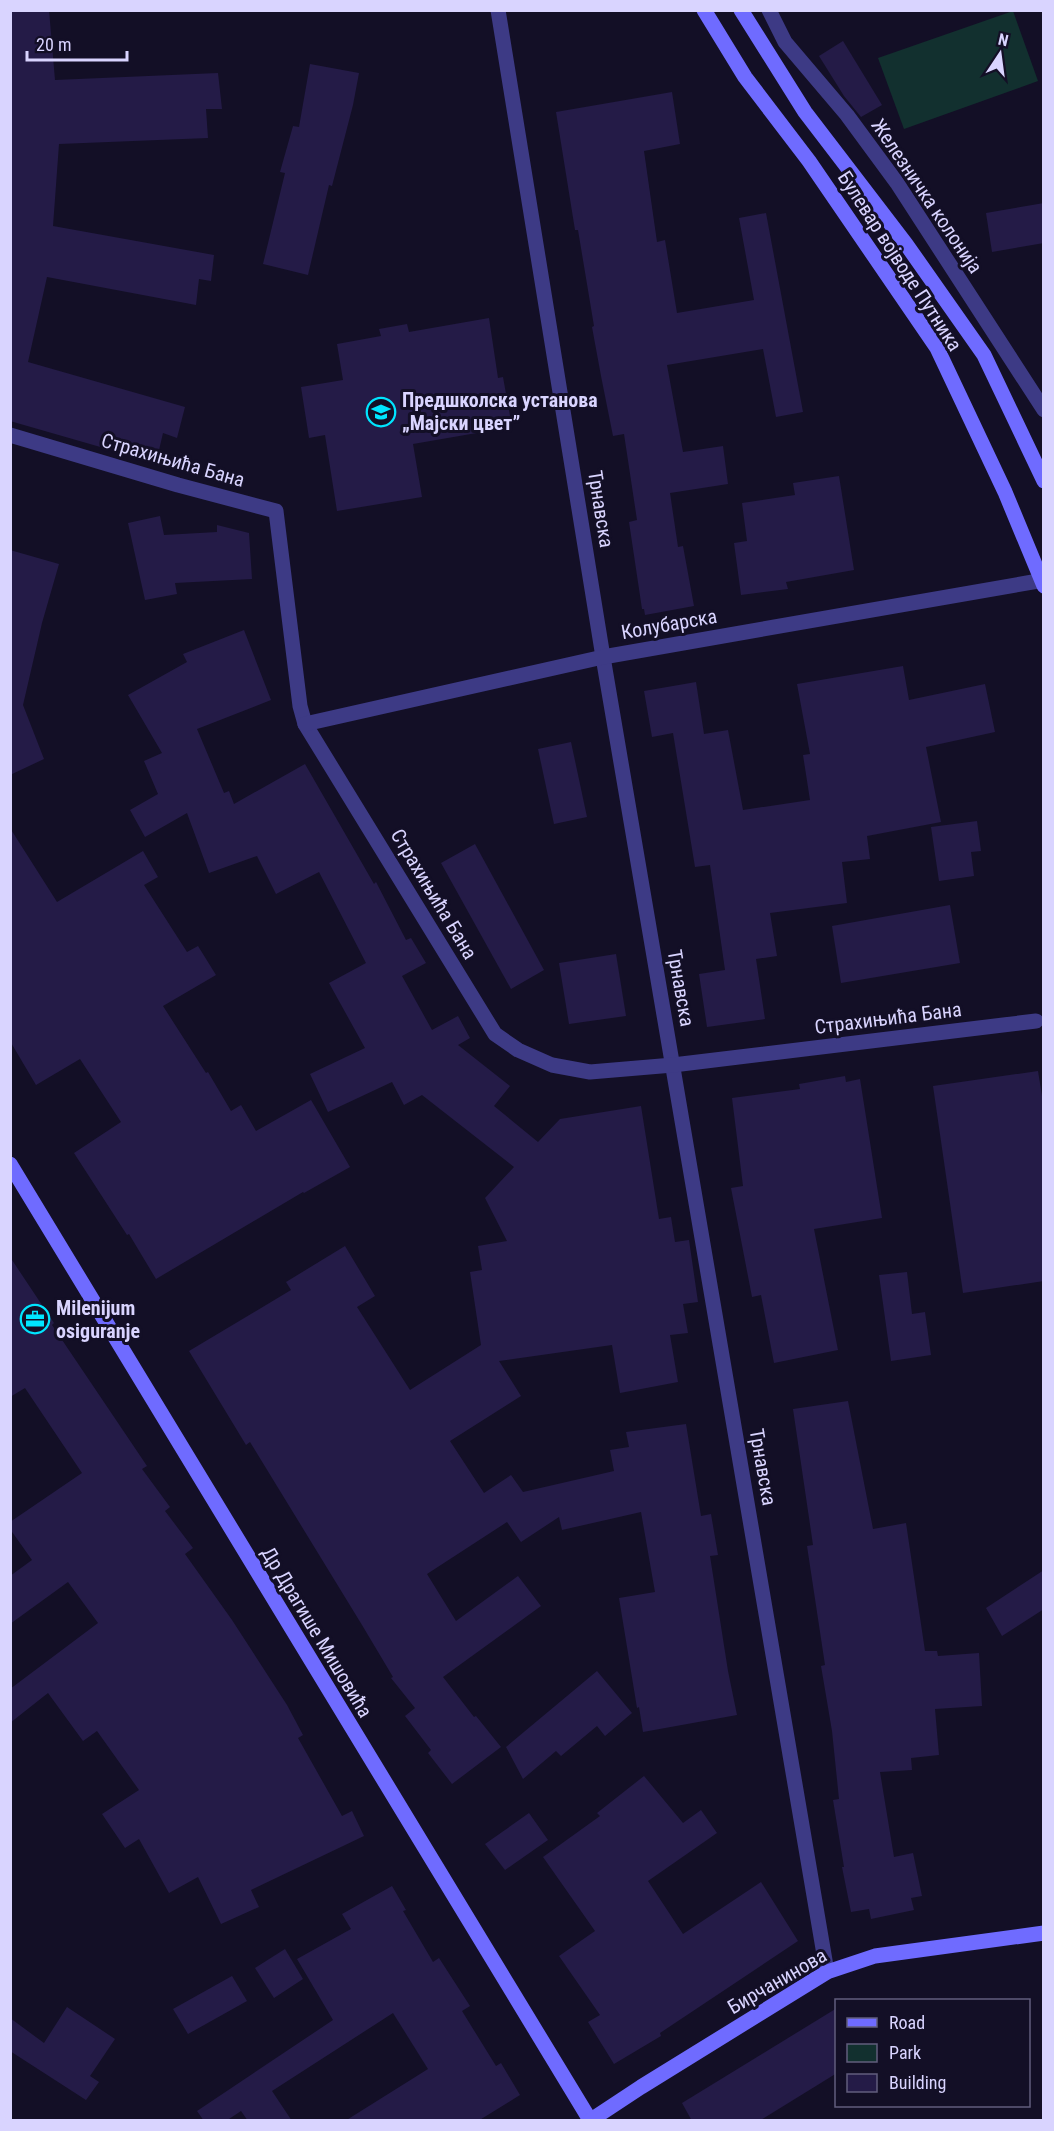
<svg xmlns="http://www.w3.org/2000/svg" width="1054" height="2131" viewBox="0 0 1054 2131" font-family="'Roboto Condensed',sans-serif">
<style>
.green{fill:#12302f}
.building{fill:#241b47}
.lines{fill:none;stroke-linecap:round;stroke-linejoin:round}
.street{stroke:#3d3a85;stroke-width:15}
.secondary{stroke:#6f6bff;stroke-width:15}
.labels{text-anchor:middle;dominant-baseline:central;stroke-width:6;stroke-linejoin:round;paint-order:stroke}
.street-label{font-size:20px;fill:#d9d4ff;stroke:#130f26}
.poi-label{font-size:20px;font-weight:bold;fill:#d9d4ff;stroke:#130f26;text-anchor:start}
</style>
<rect width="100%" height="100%" fill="#130f26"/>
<!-- green -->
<path class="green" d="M1013,11L1038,81L904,129L878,58Z"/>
<!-- building -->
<g class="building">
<path d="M10,10H49L55,80L218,73L222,109H206L208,138L59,144L53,226L214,255L211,281L199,279L196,305L47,277L28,362L185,407L177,438L163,433L156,463L10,421Z"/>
<path d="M843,41L882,105L861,117L844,96L819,56Z"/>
<path d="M310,64L359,73L353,105L332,186L329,185L308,275L263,264L285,173L280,172L293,126L299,127Z"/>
<path d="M672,92L680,144L644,151L657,242L665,240L677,313L754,300L739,218L766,213L803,412L776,417L763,349L667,365L683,452L723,446L728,484L670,493L678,547L683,546L694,606L645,615L644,609H642L629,522L637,520L624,434L613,436L601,376L592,327L594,326L578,230H575L556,112Z"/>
<path d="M1044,203V243L992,252L986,213Z"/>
<path d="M489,318L498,378L503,377L512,427L413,444L422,497L337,511L325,435L309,438L301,387L343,380L337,344L381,336L379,329L407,324L409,332Z"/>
<path d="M839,476L854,570L786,582L788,589L741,595L734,543L747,541L742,503L795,495L793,483Z"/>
<path d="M160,516L164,535L217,532V525L249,533L252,579L175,583L177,594L145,600L128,523Z"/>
<path d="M10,550L59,564L42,623L23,705L44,759L10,775Z"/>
<path d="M244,630L271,700L197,729L224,793L229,791L234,804L305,764L374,884L376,882L406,940L411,938L426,963L402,976L432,1030L458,1016L470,1038L458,1045L510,1086L494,1106L538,1142L560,1119L641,1106L659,1219L671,1217L675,1242L689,1240L698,1302L683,1304L688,1333L670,1335L678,1382L620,1393L612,1345L499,1361L521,1396L450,1441L484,1493L511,1475L523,1492L614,1471L610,1450L629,1447L626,1432L686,1424L701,1516L711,1514L718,1555L710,1556L728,1671L737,1715L643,1732L639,1707L637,1708L619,1598L655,1592L641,1512L562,1530L559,1517L521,1542L507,1522L427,1574L456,1621L518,1576L541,1606L443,1677L474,1717L476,1716L501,1747L452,1784L428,1753L431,1750L405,1716L415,1708L391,1678L393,1677L362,1625L250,1442L246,1445L189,1351L291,1290L286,1282L345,1246L375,1296L357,1307L410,1390L481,1345L470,1272L482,1270L478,1246L507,1241L485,1198L514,1167L422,1095L404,1105L392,1082L328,1112L310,1074L365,1048L329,983L366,963L319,872L276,894L257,856L209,873L187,813L145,837L130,810L158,794L144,761L162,753L128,695L187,662L183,654Z"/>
<path d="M903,666L909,700L985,684L995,732L926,747L941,822L867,836L870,859L842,862L847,903L770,913L777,956L756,959L765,1019L707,1027L699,974L725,970L710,865L695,867L673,733L652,737L644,691L696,682L704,734L728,730L743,810L810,800L803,755L810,754L797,684Z"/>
<path d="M571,742L587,817L554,824L538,749Z"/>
<path d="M977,821L981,851L971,852L974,876L939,881L931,827Z"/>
<path d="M10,828L57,902L143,851L158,877L144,885L187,952L198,946L216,975L163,1006L206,1073L208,1072L231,1111L241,1105L256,1131L311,1100L350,1167L304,1193L303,1192L156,1279L129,1234L127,1235L74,1153L121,1122L80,1059L36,1085L10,1041Z"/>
<path d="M475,844L544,970L511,989L441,863Z"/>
<path d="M950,905L960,963L841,983L832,926Z"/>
<path d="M616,954L626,1016L569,1024L559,963Z"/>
<path d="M1038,1071L1044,1108V1281L963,1293L933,1086Z"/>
<path d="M845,1076L846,1082L860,1079L882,1218L814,1229L838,1350L774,1363L761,1295L752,1297L731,1188L743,1186L732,1098L800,1089L799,1084Z"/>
<path d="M10,1257L54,1323L52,1325L147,1466L142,1469L170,1507L165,1511L193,1548L185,1554L232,1620L287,1705L303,1735L298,1738L342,1816L352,1811L364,1836L251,1890L259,1907L221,1924L198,1877L169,1893L139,1839L125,1848L102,1814L139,1790L97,1731L83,1741L48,1693L10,1723V1689L98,1623L68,1582L10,1624V1576L32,1560L10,1529V1522L82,1473L25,1388L10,1397Z"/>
<path d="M907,1272L912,1314L925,1312L931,1355L891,1361L879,1275Z"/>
<path d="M848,1401L873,1529L906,1523L925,1651H937L938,1656L979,1653L982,1706L935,1709L939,1755L911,1758L912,1770L880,1772L894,1857L913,1853L922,1896L911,1898L914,1910L871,1919L869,1909L851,1912L842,1867H844L833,1800L839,1799L832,1731L821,1666L825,1665L807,1546L813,1545L793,1409Z"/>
<path d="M1044,1570V1609L1002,1636L986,1608Z"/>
<path d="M597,1671L632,1713L605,1736L597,1726L561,1756L556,1751L523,1779L506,1747Z"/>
<path d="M644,1776L683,1823L701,1810L717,1833L648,1881L683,1934L761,1882L798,1941L660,2033L661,2036L614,2064L588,2022L600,2015L559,1956L595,1931L543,1857L600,1816L597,1813Z"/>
<path d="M529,1813L548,1840L505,1870L485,1844Z"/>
<path d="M392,1886L406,1910L403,1911L433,1962L439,1958L470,2006L462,2011L496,2066L501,2063L520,2095L478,2121H345L428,2069L393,2013L272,2091L292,2121H248L241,2111L226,2121H204L197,2111L333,2020L297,1959L351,1929L342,1914Z"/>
<path d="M285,1949L303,1979L274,1998L255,1968Z"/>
<path d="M232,1976L247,2001L188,2034L173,2009Z"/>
<path d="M67,2007L115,2039L90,2076L99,2082L86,2100L10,2051V2018L44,2043Z"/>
<path d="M837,2008V2073L759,2121H692L682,2103Z"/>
</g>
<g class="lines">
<!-- street -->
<g class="street">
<path d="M498,10L603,657L827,1972"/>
<path d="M769,10L785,42L847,115L897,183L1044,410"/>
<path d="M10,435L178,485L276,511L300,706L305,724L495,1034L518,1050L552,1065L590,1072L673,1065L1036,1021"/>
<path d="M305,724L603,657L1044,580"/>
</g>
<!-- secondary -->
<g class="secondary">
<path d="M704,10L745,77L809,161L937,348L1005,492L1044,586"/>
<path d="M741,10L805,112L906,244L984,355L1044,481"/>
<path d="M10,1164L590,2120"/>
<path d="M591,2120L641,2087L827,1972L875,1956L1044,1933"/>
</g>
</g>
<!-- icons -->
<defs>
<g id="school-ring" transform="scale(1.5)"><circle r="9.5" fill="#130f26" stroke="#00e5ff" stroke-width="1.5"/><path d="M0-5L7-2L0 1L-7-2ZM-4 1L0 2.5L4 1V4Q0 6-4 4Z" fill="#00e5ff"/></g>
<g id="office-ring" transform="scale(1.5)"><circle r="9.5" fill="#130f26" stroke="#00e5ff" stroke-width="1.5"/><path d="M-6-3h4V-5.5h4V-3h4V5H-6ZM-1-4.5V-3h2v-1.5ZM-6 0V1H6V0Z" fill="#00e5ff"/></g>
</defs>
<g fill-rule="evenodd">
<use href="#school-ring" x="381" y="412"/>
<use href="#office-ring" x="35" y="1319"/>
</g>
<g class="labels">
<!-- street labels -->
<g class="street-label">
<text transform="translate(927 196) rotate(56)">Железничка колонија</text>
<text transform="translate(900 261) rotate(57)">Булевар војводе Путника</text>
<text transform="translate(173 460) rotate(16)">Страхињића Бана</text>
<text transform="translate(601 509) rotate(81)">Трнавска</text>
<text transform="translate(669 624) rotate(-10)">Колубарска</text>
<text transform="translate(434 894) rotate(59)">Страхињића Бана</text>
<text transform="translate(681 988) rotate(80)">Трнавска</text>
<text transform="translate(888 1018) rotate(-7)">Страхињића Бана</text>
<text transform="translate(763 1467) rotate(80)">Трнавска</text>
<text transform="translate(317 1632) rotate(59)">Др Драгише Мишовића</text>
<text transform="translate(777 1981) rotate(-30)">Бирчанинова</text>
</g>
<!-- poi labels -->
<g class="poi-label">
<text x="402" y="400">Предшколска установа<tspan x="402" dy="23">„Мајски цвет”</tspan></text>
<text x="56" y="1308">Milenijum<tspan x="56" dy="23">osiguranje</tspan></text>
</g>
</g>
<!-- border -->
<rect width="1054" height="2131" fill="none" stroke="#d9d4ff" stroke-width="24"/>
<!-- legend -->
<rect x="835" y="1999" width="195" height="108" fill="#130f26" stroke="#625e7d" stroke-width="1.5"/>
<rect x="847" y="2018" width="30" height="9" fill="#6f6bff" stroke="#625e7d" stroke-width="1.5"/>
<text x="889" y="2029" font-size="18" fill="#d9d4ff">Road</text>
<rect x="847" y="2044" width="30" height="18" fill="#12302f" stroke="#625e7d" stroke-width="1.5"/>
<text x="889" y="2059" font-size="18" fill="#d9d4ff">Park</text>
<rect x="847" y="2074" width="30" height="18" fill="#241b47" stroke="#625e7d" stroke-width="1.5"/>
<text x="889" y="2089" font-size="18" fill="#d9d4ff">Building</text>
<!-- north arrow -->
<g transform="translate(1000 54) rotate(13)" stroke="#130f26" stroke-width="4.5" paint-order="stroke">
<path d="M0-4.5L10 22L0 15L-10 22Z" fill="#d9d4ff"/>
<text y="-9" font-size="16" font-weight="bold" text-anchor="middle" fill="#d9d4ff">N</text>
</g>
<!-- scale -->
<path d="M27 51v9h100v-9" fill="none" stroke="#d9d4ff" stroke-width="3"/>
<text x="36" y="51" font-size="18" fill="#d9d4ff" stroke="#130f26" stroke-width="4.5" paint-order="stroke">20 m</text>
</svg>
